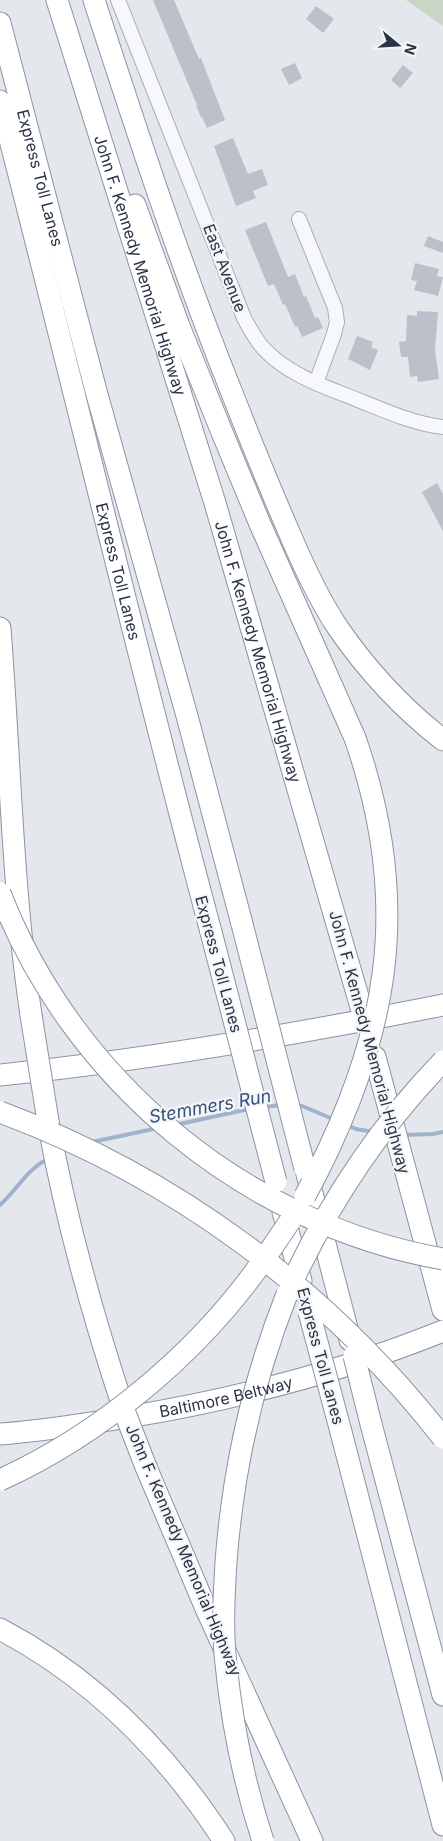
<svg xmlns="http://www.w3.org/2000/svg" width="443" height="1841" viewBox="0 0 443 1841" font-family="Inter,sans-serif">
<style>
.green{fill:#c9d6c5}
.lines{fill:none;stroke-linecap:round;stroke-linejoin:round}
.stream{stroke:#9fb4cc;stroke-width:4}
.building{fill:#bbc0ca}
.minor-casing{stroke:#a9aeb7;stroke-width:16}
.highway-casing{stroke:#8b94a3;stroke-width:23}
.minor{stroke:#f7f8fa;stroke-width:14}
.highway{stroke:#fff;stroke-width:21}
.highway-bridge-casing{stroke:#8b94a3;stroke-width:23;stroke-linecap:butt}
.highway-bridge{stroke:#fff;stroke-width:21}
.labels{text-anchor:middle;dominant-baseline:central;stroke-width:4.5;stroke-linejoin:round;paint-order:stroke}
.street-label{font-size:16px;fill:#2b3445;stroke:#f4f6f9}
.water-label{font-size:18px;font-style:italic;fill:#34527a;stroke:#f4f6f9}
</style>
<rect width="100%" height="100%" fill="#e4e7ec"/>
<!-- green -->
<path class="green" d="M406,0H443V26Z"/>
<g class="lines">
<!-- stream -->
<g class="stream">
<path d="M296,1106H302L333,1119"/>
<path d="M263,1107L281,1105"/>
<path d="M175,1125L249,1109"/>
<path d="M347,1125L356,1129L374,1132"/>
<path d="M403,1135L433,1134L443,1132"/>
<path d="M92,1142L158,1128"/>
<path d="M0,1205C17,1190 27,1169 48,1159"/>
</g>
</g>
<!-- building -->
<g class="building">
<path d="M153,0H174L199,59L201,58L225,120L207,128L202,117H201L196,106L197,105Z"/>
<path d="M316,6L334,19L323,33L306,19Z"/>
<path d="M295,63L302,78L289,85L281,69Z"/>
<path d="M403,65L413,73L400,88L391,80Z"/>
<path d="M233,138L248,174L262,169L268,185L253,191L256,198L236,206L214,146Z"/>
<path d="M266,222L288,277L295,274L304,297L306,296L315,318L318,317L323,328L302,337L297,326L295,327L285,304L283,305L274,284L268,286L245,230Z"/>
<path d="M428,236L443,242V253L424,246Z"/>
<path d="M415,263L439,269L437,276L443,277L438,296L414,290L417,281L411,280Z"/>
<path d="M417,311L438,312L435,350L439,379L418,382L417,376L410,377L408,357H401L399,342L406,341L407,315L417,316Z"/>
<path d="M357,336L373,342L371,347L378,350L370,370L348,359Z"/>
<path d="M437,483L443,494V531L422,492Z"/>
</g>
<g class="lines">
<!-- minor casing -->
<g class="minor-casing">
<g id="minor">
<path d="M118,0L244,318C250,329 256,341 265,350C291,377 329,388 363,402C388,412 415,424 443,427"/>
<path d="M299,219L335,308L337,322L334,334L316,383"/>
</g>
</g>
<!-- highway casing -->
<g class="highway-casing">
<g id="highway">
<path id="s1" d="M57,0L215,503L363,1014"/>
<path d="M94,0C137,132 180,264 232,393C250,439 269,486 289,532C303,565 318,598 338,628C367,670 402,708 443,740"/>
<path id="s2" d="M0,23L96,391L187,716L242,924"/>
<path id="s3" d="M0,101C72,378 137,656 211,932"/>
<path d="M135,205L179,326L219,425L260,524L355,738"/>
<path d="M0,628C10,757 12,887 31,1015"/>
<path d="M375,1057L443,1310"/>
<path d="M0,1075C149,1060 297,1034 443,1005"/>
<path d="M48,1121C66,1221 93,1317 125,1413"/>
<path d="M307,1174L350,1340"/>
<path d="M283,1212L301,1281"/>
<path d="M371,1424L443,1695"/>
<path d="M341,1432L443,1825"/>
<path id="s4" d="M0,1434C43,1431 86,1424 128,1417C237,1399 341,1372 443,1331"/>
<path d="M146,1467L207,1611L312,1841"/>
<path d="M0,1629C93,1678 167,1753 224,1841"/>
</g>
</g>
<!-- minor -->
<use href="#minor" class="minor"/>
<!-- highway -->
<use href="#highway" class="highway"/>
<!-- highway-bridge casing -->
<g class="highway-bridge-casing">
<g id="highway-bridge">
<path d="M0,893C72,1080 245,1224 443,1259"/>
<path d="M242,924L305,1169"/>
<path d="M211,932L276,1182"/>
<path d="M31,1015L48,1121"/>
<path d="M0,1112C175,1177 328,1291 443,1438"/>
<path d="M305,1196C388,1042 414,907 355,738"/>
<path d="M269,1252L290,1221"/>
<path d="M296,1274C334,1195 382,1124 443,1061"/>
<path d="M309,1312L341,1432"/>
<path d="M354,1356L371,1424"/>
<path d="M125,1413L146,1467"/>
<path d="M0,1480C99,1435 193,1357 257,1269"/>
<path d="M263,1841C244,1783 232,1724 226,1664C222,1630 224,1596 226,1562C233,1469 253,1380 287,1294"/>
</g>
</g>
<!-- highway-bridge -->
<use href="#highway-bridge" class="highway-bridge"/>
</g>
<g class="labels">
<!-- street labels -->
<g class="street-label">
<text stroke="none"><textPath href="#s2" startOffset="160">Express Toll Lanes</textPath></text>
<text stroke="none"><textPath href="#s1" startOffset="278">John F. Kennedy Memorial Highway</textPath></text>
<text transform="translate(225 268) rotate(69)">East Avenue</text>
<text stroke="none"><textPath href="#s3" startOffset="485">Express Toll Lanes</textPath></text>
<text stroke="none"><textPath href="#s1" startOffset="682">John F. Kennedy Memorial Highway</textPath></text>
<text transform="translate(219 964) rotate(75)">Express Toll Lanes</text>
<text transform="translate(370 1042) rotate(75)">John F. Kennedy Memorial Highway</text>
<text transform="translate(321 1356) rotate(75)">Express Toll Lanes</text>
<text stroke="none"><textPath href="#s4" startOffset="229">Baltimore Beltway</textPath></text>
<text transform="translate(184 1550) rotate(67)">John F. Kennedy Memorial Highway</text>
</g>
<!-- water labels -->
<g class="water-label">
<text transform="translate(210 1106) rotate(-10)">Stemmers Run</text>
</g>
</g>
<!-- north arrow -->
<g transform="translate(398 45) rotate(108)" stroke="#f4f6f9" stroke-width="4" paint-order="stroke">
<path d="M0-4L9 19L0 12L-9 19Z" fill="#2b3445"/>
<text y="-8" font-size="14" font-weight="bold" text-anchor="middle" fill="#2b3445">N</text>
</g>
</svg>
